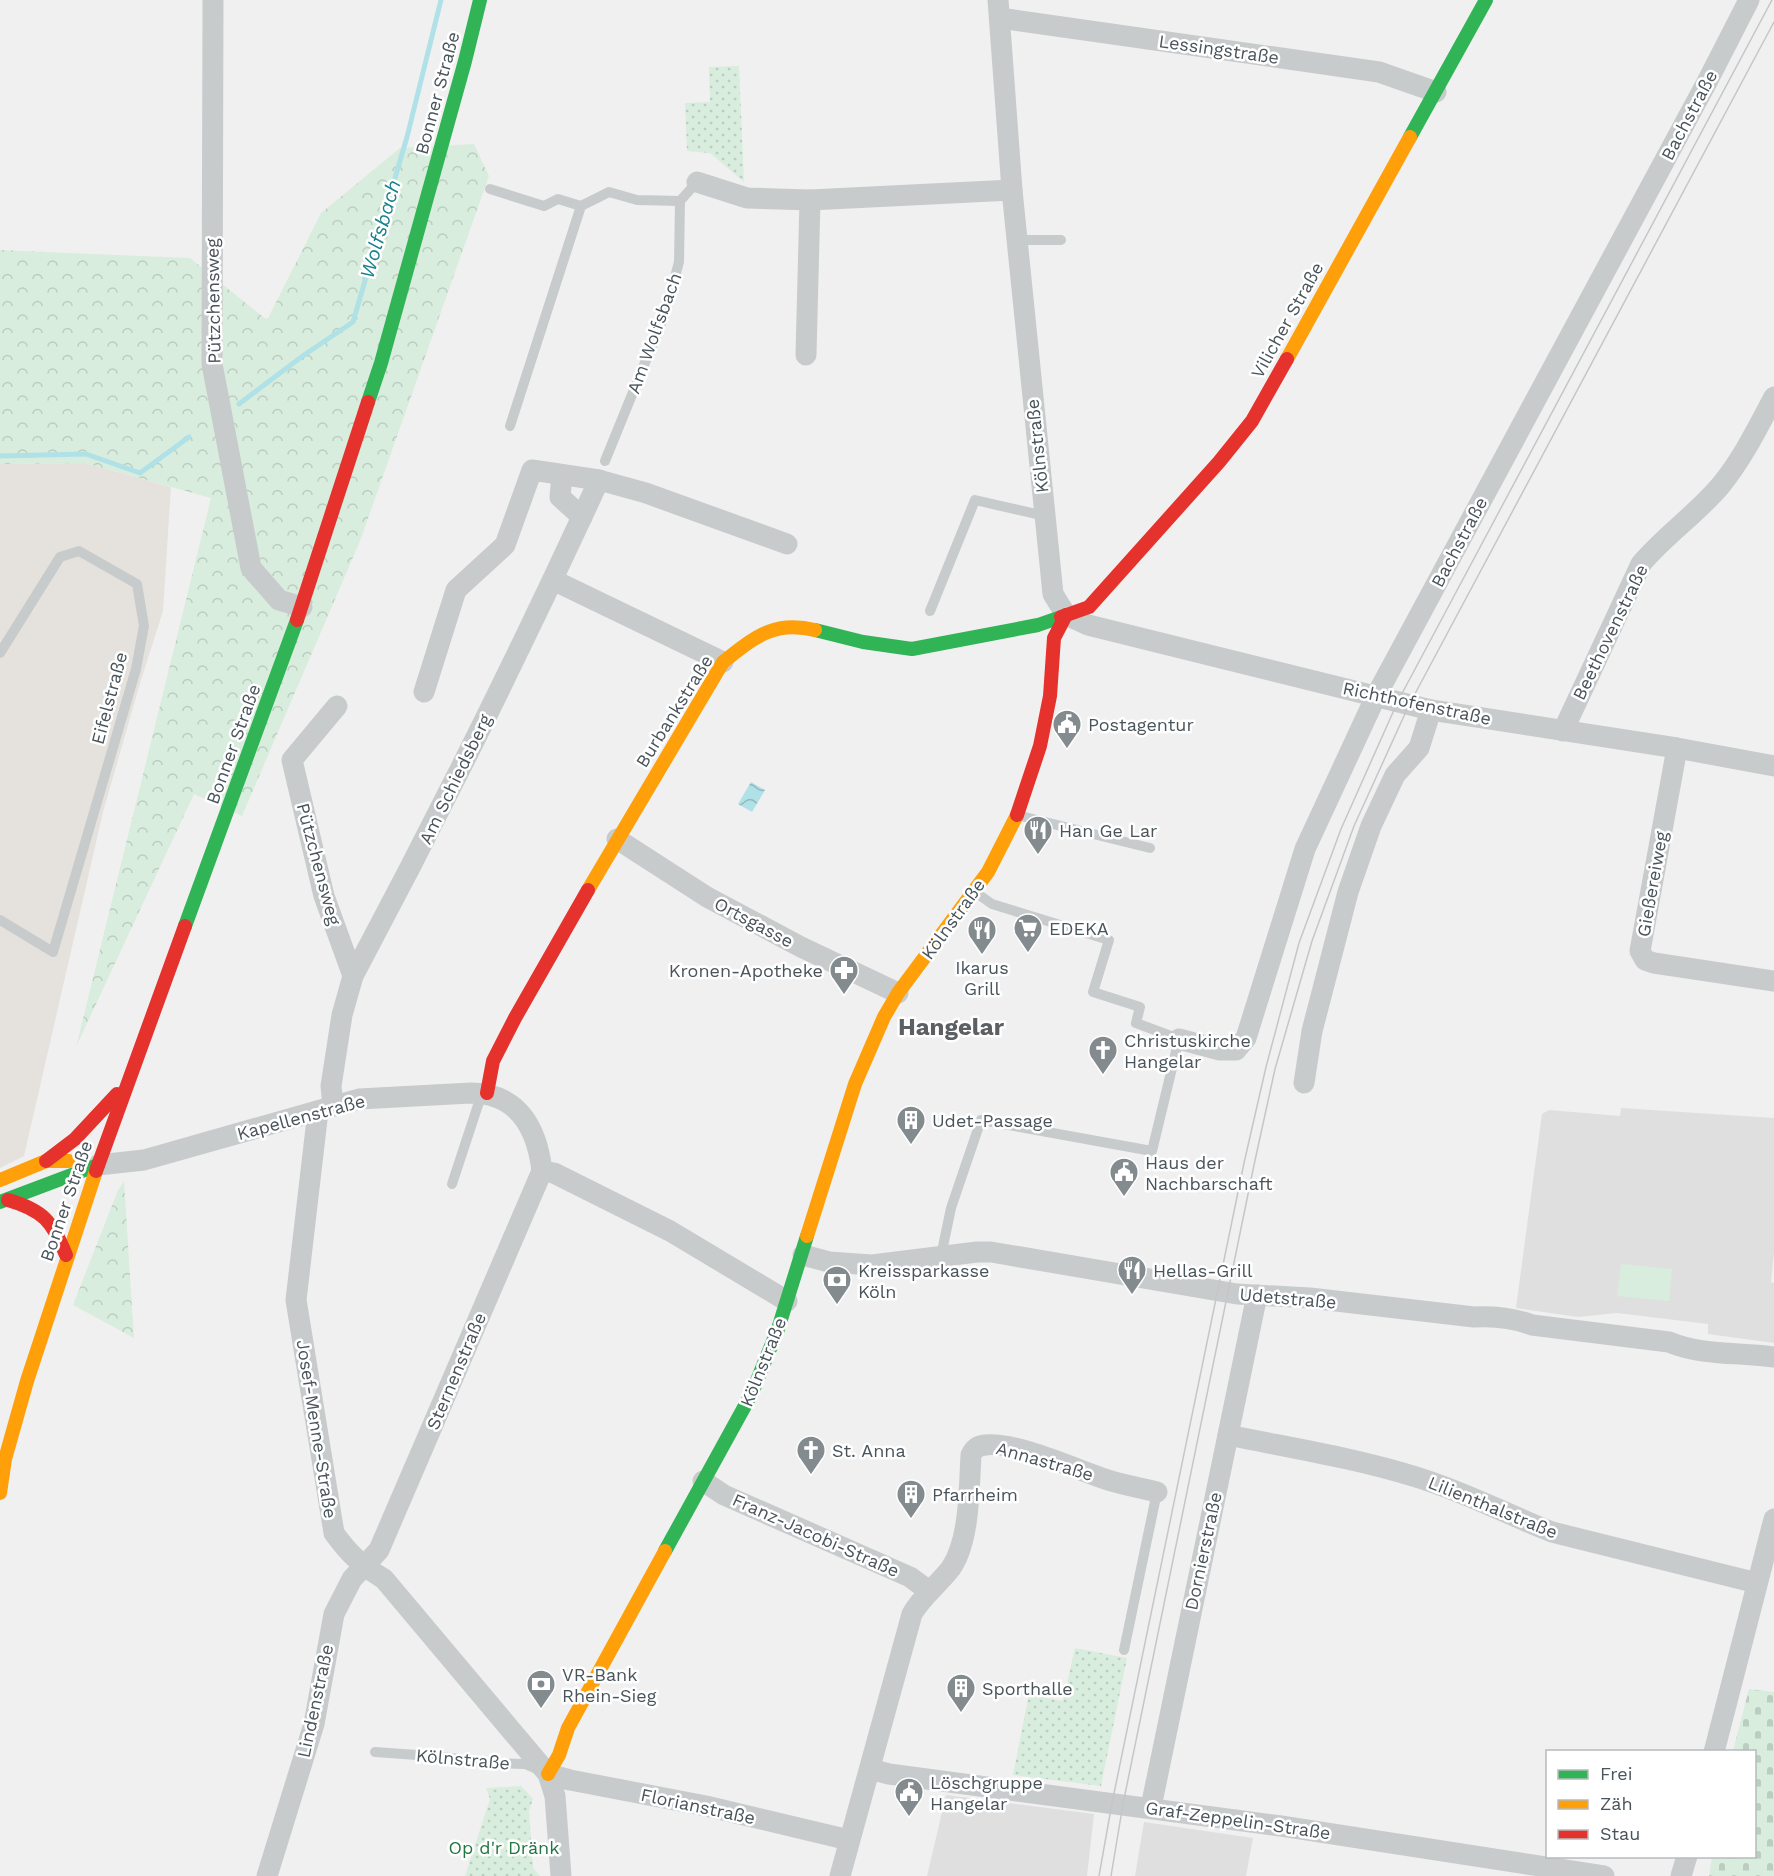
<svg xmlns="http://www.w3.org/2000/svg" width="1774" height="1876" viewBox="0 0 1774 1876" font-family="'Work Sans',sans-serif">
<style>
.commercial{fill:#e5e2de}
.education{fill:#dfdfe0}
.grass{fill:#d8eddd}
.forest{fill:url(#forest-crowns)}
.cemetery{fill:url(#cemetery-stones)}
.park{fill:url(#park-dots)}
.water{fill:url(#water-waves)}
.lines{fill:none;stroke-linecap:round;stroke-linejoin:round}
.stream{stroke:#b0e1e7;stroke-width:5}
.lane{stroke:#c8cbcc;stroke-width:10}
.street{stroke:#c8cbcc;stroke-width:21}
.fast{stroke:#30b455;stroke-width:14}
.slow{stroke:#ff9f0a;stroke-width:14}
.jam{stroke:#e5322d;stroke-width:14}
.tram{stroke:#c4c6c7;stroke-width:1.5}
.labels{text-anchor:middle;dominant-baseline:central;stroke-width:5;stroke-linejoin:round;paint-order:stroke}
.street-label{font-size:18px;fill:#49545b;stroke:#fff}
.poi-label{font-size:18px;fill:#49545b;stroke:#fff;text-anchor:start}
.park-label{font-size:18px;fill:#217542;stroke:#fff}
.water-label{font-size:20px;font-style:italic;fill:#1b828d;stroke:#fff}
.district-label{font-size:24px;font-weight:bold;fill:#5d6063;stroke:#fff}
</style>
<defs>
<pattern id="forest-crowns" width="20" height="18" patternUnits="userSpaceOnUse" patternTransform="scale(1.5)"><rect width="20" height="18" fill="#d8eddd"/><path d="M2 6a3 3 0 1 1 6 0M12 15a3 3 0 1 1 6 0" fill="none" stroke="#bbcdc0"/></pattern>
<pattern id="cemetery-stones" width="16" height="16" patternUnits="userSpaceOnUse" patternTransform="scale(1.5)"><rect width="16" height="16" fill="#d8eddd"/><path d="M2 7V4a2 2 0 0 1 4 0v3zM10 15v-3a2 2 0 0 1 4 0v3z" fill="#bbcdc0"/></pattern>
<pattern id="park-dots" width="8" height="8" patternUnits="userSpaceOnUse" patternTransform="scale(1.5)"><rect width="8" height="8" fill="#d8eddd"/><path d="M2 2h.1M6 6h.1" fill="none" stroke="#bbcdc0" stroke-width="1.8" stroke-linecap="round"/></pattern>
<pattern id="water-waves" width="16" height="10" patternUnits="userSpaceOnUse" patternTransform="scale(1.5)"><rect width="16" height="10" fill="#b0e1e7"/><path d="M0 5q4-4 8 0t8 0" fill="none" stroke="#91b9be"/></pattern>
</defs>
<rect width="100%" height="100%" fill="#f1f0f0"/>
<!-- commercial -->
<path class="commercial" d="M85,463L171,487L163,611L141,680L103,812L24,1156L0,1168V464Z"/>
<!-- education -->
<g class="education">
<path d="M1621,1108L1774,1118V1252L1771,1282L1774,1283V1343L1708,1334V1324L1617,1313L1578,1317L1516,1308L1542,1114L1549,1110L1620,1116Z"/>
<path d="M946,1795L1094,1814L1087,1876H927Z"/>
<path d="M1144,1822L1253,1838L1246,1876H1135Z"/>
</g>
<!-- grass -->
<path class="grass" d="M1621,1264L1672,1269L1669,1301L1617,1296Z"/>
<!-- forest -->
<g class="forest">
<path d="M474,144L489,176L360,541L242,816L194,794L76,1047L211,498L85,463L0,464V250L190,258L267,320L321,213L400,148Z"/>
<path d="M124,1181L134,1338L73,1305L118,1190Z"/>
</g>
<!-- cemetery -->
<path class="cemetery" d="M1749,1689L1774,1692V1876H1709L1712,1857L1754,1856V1752L1733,1751Z"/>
<!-- park -->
<g class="park">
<path d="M739,66L744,182L710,153L687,151L685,103L710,102L709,67Z"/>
<path d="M1075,1648L1127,1658L1101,1786L1013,1775L1029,1694L1063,1701Z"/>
<path d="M521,1786L533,1799L529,1811L533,1868L540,1876H465L490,1799L486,1788Z"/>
</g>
<!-- water -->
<path class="water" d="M751,782L765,790L752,812L738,804Z"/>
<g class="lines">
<!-- stream -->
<g class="stream">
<path d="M239,404L304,355L353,322L407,137L441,0"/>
<path d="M0,456L86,454L140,473L189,437"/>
</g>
<!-- lane -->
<g class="lane">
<path d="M490,189L544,206L558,199L581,206"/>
<path d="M1017,240H1061"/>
<path d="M510,426L581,206L609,192L637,200L680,201L697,182"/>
<path d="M605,461L664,316L679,262L680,201"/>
<path d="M930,611L975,500L1045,516"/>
<path d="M0,653L60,557L79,551L137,584L144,626L136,669L53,952L0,920"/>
<path d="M1017,815L1150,848"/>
<path d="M452,1184L482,1093"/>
<path d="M941,1256L951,1208L981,1120L1152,1151L1179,1039L1136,1023L1140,1007L1093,992L1109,940L992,904L975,892"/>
<path d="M1124,1650L1157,1492"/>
<path d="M375,1752L445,1757L482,1763L525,1764L539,1770"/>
</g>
<!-- street -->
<g class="street">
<path d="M213,0L212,364L251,568L279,600L302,607"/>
<path d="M998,0L1012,190L1053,594L1066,615L1088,625L1431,710L1677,748L1774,766"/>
<path d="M1000,18L1379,72L1436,92"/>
<path d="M697,182L747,198L810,200L1012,190"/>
<path d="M806,355L810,200"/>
<path d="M562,475L560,497L582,517"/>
<path d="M553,580L723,662"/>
<path d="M424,692L456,590L505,545L532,470L599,480"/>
<path d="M1563,731L1641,564C1665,535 1697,514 1721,485C1743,458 1758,427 1774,397"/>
<path d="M1677,748L1640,951L1645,960L1654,963L1774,981"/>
<path d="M617,839L707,897L801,947L898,993"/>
<path d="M353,976C440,813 522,648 599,480L646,493L787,544"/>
<path d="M1179,1039L1220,1050H1236L1246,1038L1305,849L1376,696L1707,82L1749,0"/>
<path d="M1304,1083L1312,1031L1348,892L1371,826L1395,775L1419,748L1431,710"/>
<path d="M333,1106L331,1086L342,1015L353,976L324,896L292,760L337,706"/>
<path d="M318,1111L296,1300L334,1533C349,1554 361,1565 384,1579L548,1774L555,1796L561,1876"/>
<path d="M98,1165L144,1160L359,1099L471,1093C518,1093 537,1128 542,1171"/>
<path d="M542,1171L554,1173L670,1231L787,1301"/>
<path d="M803,1255L829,1262L872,1265L977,1252H991L1237,1294L1310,1298L1474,1317C1493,1316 1514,1318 1532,1325L1669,1342C1702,1356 1740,1352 1774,1357"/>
<path d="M1228,1435C1291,1448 1355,1458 1416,1477C1463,1491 1506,1514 1552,1532L1757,1583"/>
<path d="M703,1481L724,1495L910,1577L929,1591"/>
<path d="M1714,1752L1774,1519"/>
<path d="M870,1769L889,1774L1281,1826L1604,1876"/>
<path d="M548,1774L570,1780L706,1806L849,1840"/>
<path d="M1151,1807L1257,1295"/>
<path d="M267,1876L314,1724L334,1614L352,1579L379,1550L542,1171"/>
<path d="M840,1876L912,1614C922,1596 939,1584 951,1568C970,1540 969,1488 971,1455C974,1449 977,1446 985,1445C1015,1441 1077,1470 1108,1480C1124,1485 1141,1488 1157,1492"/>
<path d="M1681,1876L1687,1856"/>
</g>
<!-- fast -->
<g class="fast">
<path d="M1410,137L1486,0"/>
<path d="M368,402L381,363L465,61L480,0"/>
<path d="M815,630L863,642L912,649L1038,625L1061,617"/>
<path d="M185,926L297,620"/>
<path d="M0,1202L98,1165"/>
<path d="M665,1551L752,1393L778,1329L807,1236"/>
</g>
<!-- slow -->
<g class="slow">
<path d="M1287,359L1410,137"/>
<path d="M588,890L723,662C754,638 773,620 815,630"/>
<path d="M0,1180L46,1161H69"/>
<path d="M807,1236L855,1084L884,1017L898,993L988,872L1017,815"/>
<path d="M0,1493L5,1459L27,1381L96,1171"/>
<path d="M548,1774L559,1755L568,1728L665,1551"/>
</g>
<!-- jam -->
<g class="jam">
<path d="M1061,617L1089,607L1219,462L1252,421L1287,359"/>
<path d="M297,620L368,402"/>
<path d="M1017,815L1040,746L1050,696L1054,638L1066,615"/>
<path d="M487,1093L493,1061L515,1018L588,890"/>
<path d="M46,1161L75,1139L117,1094"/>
<path d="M96,1171L185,926"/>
<path d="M8,1200C43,1210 53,1222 66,1255"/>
</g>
<!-- tram -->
<g class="tram">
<path d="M1099,1876L1112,1803L1244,1163L1266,1067L1299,943L1341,829L1398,701L1772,0"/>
<path d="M1111,1876L1123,1804L1254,1165L1275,1069L1312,941L1354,826L1409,705L1774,22"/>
</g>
</g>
<!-- icons -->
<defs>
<g id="civic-pin" transform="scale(1.5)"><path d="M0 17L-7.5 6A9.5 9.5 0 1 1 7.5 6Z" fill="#848b8f" stroke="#fff"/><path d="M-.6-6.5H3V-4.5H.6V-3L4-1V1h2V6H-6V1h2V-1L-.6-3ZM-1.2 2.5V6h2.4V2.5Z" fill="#fff"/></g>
<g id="restaurant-pin" transform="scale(1.5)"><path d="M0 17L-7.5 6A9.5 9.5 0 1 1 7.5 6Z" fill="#848b8f" stroke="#fff"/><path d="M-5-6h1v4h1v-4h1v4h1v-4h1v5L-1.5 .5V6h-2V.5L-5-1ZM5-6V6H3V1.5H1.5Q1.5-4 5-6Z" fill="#fff"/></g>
<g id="supermarket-pin" transform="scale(1.5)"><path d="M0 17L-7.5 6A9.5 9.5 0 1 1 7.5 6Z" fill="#848b8f" stroke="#fff"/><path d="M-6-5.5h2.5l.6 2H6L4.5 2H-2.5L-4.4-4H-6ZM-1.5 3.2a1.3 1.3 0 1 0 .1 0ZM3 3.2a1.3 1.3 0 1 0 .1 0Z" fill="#fff"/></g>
<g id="pharmacy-pin" transform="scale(1.5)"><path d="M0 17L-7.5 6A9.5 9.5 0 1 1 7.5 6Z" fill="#848b8f" stroke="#fff"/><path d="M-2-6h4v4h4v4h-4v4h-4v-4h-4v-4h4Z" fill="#fff"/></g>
<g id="church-pin" transform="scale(1.5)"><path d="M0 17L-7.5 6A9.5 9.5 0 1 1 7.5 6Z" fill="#848b8f" stroke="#fff"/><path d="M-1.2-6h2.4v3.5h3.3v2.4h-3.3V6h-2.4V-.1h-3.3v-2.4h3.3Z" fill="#fff"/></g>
<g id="building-pin" transform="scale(1.5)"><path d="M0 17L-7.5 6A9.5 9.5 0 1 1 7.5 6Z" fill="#848b8f" stroke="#fff"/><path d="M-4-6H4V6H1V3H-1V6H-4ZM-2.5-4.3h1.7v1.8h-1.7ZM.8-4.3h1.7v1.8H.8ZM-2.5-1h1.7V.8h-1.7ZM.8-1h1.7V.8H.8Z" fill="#fff"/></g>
<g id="bank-pin" transform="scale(1.5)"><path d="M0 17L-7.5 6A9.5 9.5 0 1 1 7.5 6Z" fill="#848b8f" stroke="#fff"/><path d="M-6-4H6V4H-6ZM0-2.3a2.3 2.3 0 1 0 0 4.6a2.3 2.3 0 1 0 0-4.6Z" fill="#fff"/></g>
</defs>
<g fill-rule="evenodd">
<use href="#civic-pin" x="1067" y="724"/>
<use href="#restaurant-pin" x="1038" y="830"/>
<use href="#supermarket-pin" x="1028" y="928"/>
<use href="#restaurant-pin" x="982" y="930"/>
<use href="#pharmacy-pin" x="844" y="970"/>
<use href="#church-pin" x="1103" y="1050"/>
<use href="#building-pin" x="911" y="1120"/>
<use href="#civic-pin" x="1124" y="1172"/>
<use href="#restaurant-pin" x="1132" y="1270"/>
<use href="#bank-pin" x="837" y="1280"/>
<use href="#church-pin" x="811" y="1450"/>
<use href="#building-pin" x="911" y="1494"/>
<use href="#bank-pin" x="541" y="1684"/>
<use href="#building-pin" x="961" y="1688"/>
<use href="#civic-pin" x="909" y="1792"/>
</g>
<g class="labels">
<!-- street labels -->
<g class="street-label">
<text transform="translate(1219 49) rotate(8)">Lessingstraße</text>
<text transform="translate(437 93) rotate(-75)">Bonner Straße</text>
<text transform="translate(1689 115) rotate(-62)">Bachstraße</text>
<text transform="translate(213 301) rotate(-91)">Pützchensweg</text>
<text transform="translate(1287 320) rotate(-61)">Vilicher Straße</text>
<text transform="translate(654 333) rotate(-70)">Am Wolfsbach</text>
<text transform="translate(1037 446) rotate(-96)">Kölnstraße</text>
<text transform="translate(1459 542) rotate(-62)">Bachstraße</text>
<text transform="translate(1610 632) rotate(-64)">Beethovenstraße</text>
<text transform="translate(109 698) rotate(-75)">Eifelstraße</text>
<text transform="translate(1417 703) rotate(12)">Richthofenstraße</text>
<text transform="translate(674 711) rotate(-58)">Burbankstraße</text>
<text transform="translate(233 744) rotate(-70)">Bonner Straße</text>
<text transform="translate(455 779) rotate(-64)">Am Schiedsberg</text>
<text transform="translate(319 864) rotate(75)">Pützchensweg</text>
<text transform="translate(1652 884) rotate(-80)">Gießereiweg</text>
<text transform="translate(953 919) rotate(-54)">Kölnstraße</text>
<text transform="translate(754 922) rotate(28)">Ortsgasse</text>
<text transform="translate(301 1117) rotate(-15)">Kapellenstraße</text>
<text transform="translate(66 1201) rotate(-71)">Bonner Straße</text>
<text transform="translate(1288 1298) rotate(5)">Udetstraße</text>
<text transform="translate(763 1362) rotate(-68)">Kölnstraße</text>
<text transform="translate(456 1371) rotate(-67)">Sternenstraße</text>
<text transform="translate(317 1429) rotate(81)">Josef-Menne-Straße</text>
<text transform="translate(1045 1461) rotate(16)">Annastraße</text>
<text transform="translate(1493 1507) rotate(22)">Lilienthalstraße</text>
<text transform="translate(816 1535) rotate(24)">Franz-Jacobi-Straße</text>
<text transform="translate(1203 1551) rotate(-78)">Dornierstraße</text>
<text transform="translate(315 1701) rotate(-78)">Lindenstraße</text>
<text transform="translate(463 1759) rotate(5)">Kölnstraße</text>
<text transform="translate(698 1806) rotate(12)">Florianstraße</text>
<text transform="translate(1238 1820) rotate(8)">Graf-Zeppelin-Straße</text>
</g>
<!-- poi labels -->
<g class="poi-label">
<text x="1088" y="724">Postagentur</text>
<text x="1059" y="830">Han Ge Lar</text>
<text x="1049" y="928">EDEKA</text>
<text x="982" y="967" text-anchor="middle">Ikarus<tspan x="982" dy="21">Grill</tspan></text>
<text x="823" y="970" text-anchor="end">Kronen-Apotheke</text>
<text x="1124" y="1040">Christuskirche<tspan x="1124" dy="21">Hangelar</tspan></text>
<text x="932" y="1120">Udet-Passage</text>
<text x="1145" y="1162">Haus der<tspan x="1145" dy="21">Nachbarschaft</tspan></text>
<text x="858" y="1270">Kreissparkasse<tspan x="858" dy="21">Köln</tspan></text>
<text x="1153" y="1270">Hellas-Grill</text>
<text x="832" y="1450">St. Anna</text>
<text x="932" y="1494">Pfarrheim</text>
<text x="562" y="1674">VR-Bank<tspan x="562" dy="21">Rhein-Sieg</tspan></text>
<text x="982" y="1688">Sporthalle</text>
<text x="930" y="1782">Löschgruppe<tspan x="930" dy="21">Hangelar</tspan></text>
</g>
<!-- park labels -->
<g class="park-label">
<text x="504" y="1847">Op d'r Dränk</text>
</g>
<!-- water labels -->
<g class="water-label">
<text transform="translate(380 229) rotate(-74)">Wolfsbach</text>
</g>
<!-- district labels -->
<g class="district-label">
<text x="951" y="1027">Hangelar</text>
</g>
</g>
<!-- legend -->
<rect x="1546" y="1750" width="210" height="108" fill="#ffffff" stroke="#b6bbbd" stroke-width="1.5"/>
<rect x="1558" y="1770" width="30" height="9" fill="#30b455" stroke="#b6bbbd" stroke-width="1.5"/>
<text x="1600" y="1780" font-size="18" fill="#49545b">Frei</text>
<rect x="1558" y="1800" width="30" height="9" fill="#ff9f0a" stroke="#b6bbbd" stroke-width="1.5"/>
<text x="1600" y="1810" font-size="18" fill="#49545b">Zäh</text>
<rect x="1558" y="1830" width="30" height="9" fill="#e5322d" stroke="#b6bbbd" stroke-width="1.5"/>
<text x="1600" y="1840" font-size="18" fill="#49545b">Stau</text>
</svg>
